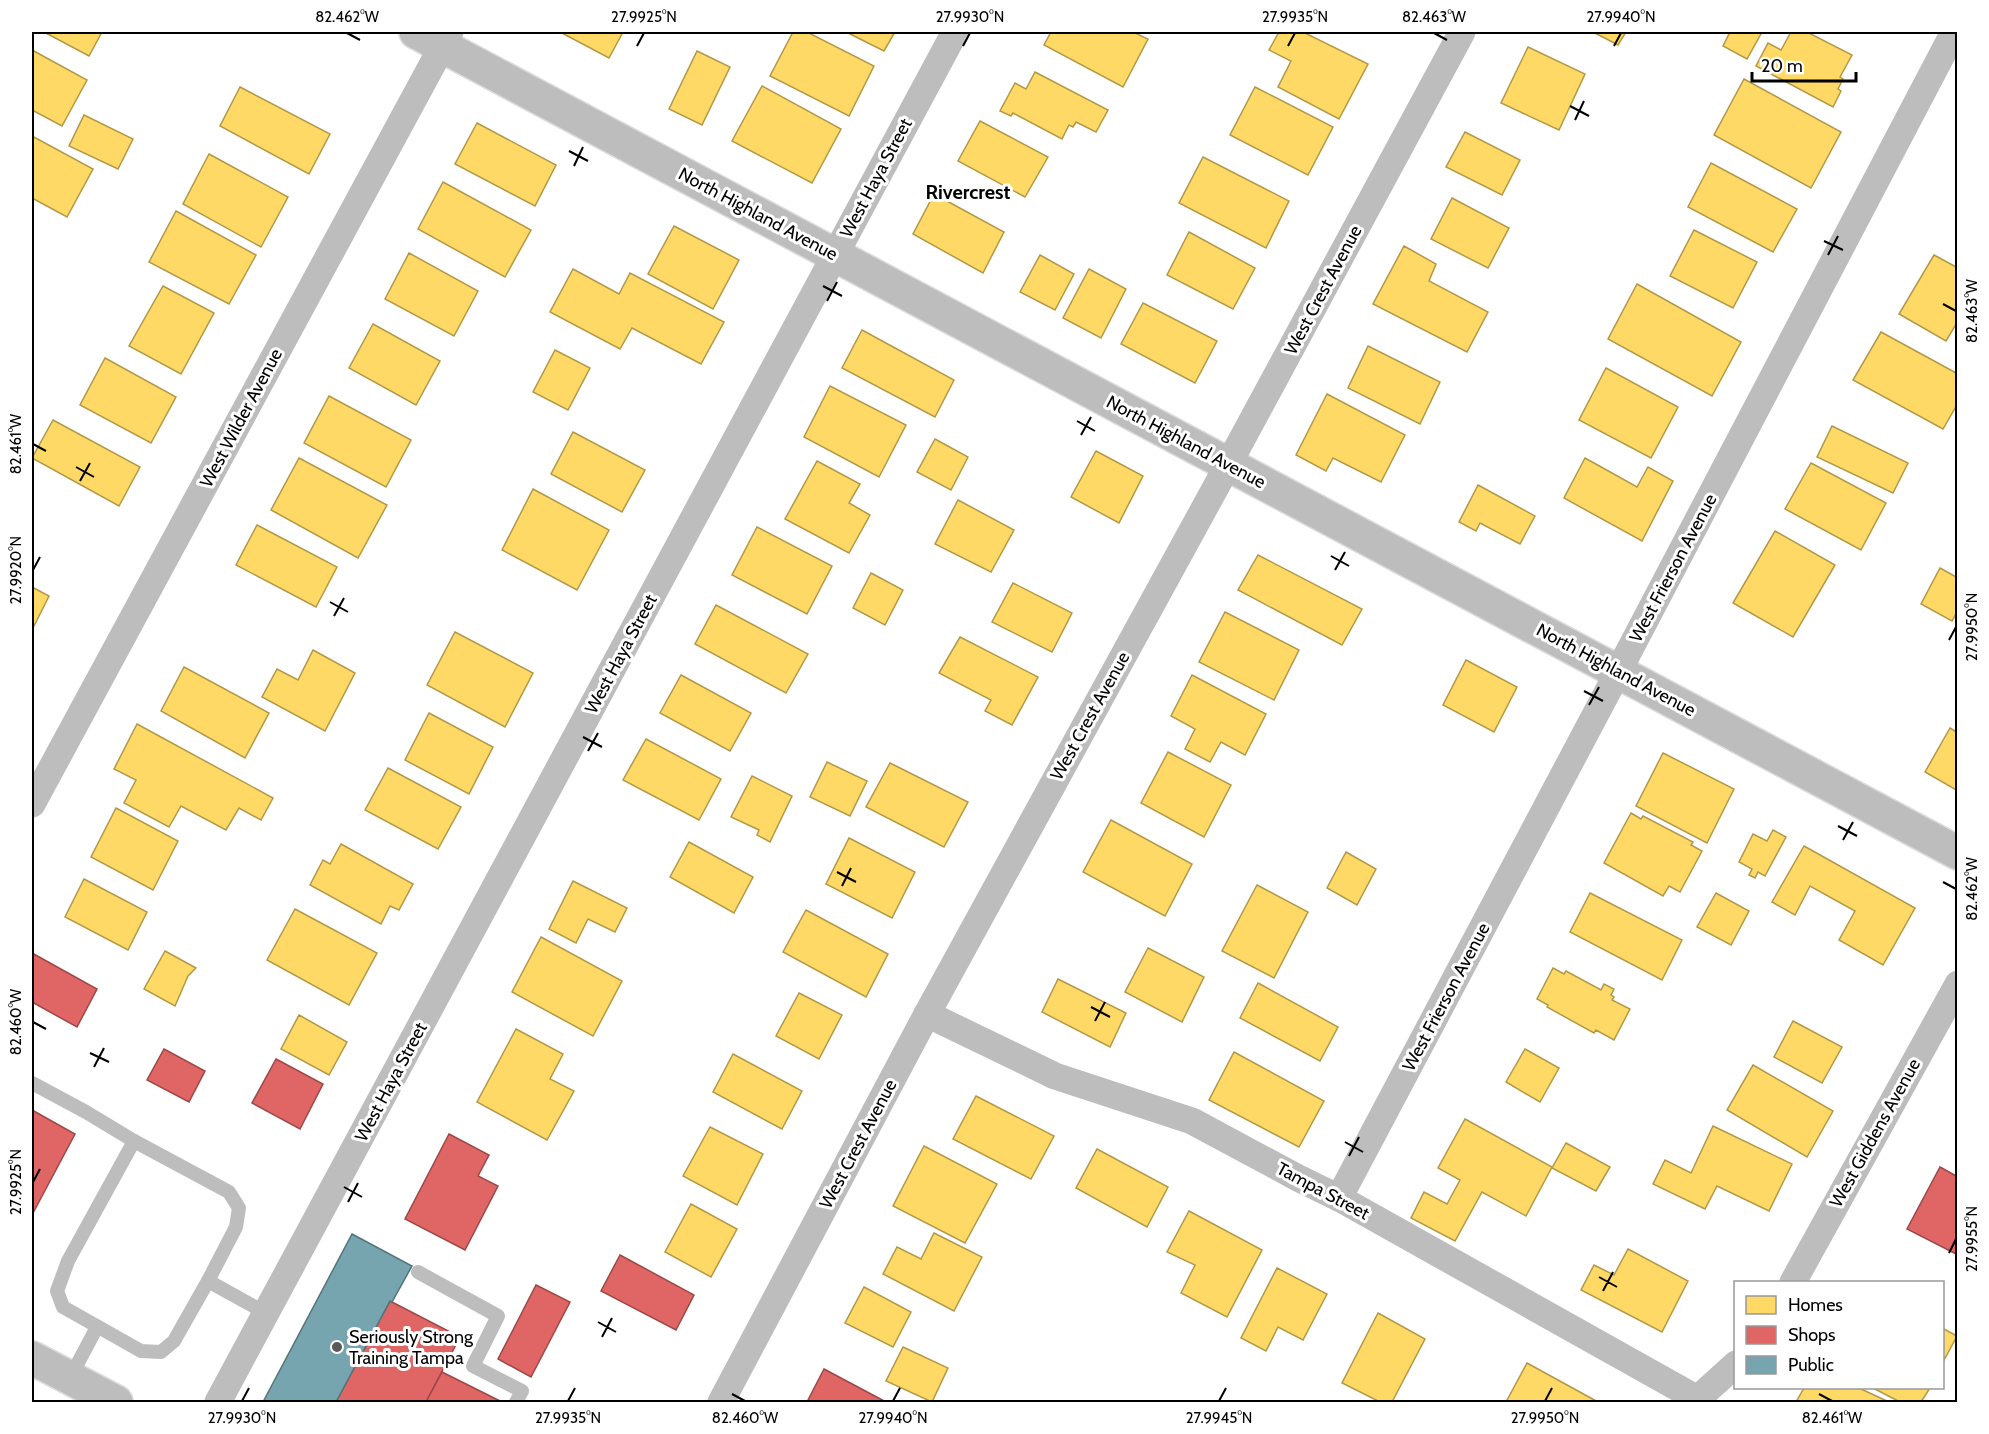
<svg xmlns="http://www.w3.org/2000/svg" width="1989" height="1434" viewBox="0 0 1989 1434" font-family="Cabin,sans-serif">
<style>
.homes{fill:#ffd966;stroke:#b29847;stroke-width:1.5}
.shops{fill:#e06666;stroke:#9d4747;stroke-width:1.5}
.public{fill:#76a5af;stroke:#53747a;stroke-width:1.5}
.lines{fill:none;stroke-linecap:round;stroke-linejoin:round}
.primary-casing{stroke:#dbdbdb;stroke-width:36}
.service{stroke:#bdbdbd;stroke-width:14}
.minor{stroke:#bdbdbd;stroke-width:27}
.primary{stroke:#bdbdbd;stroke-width:33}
.ticks{fill:none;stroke:#000;stroke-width:2}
.poi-dot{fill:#595959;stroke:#fff;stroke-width:2}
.labels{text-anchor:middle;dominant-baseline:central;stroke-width:6;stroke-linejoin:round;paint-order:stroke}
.street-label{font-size:18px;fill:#000;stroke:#fff}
.poi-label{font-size:18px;fill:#000;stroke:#fff;text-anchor:start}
.neighbourhood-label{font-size:20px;font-weight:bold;fill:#000;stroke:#fff}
.neatline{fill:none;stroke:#000;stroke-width:2}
.ticks-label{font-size:15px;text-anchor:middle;fill:#000}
</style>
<rect width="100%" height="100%" fill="#fff"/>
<!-- homes -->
<g class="homes">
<path d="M44,32H102L89,56Z"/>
<path d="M560,32H623L609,58Z"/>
<path d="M793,32H807L874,66L849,116L770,76Z"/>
<path d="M846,32H895L884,51Z"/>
<path d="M1051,32H1133L1148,39L1123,87L1044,45Z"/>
<path d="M1279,32H1303L1368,64L1339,119L1278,87L1291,61L1269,50Z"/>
<path d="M1593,32H1626L1618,45Z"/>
<path d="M1730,32H1762L1747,59L1723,46Z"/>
<path d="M1791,32H1807L1852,55L1840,77L1843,79L1838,89L1841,91L1833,107L1756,66L1768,43L1781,50Z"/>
<path d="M1528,47L1585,74L1559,130L1501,103Z"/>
<path d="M32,50L87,80L62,126L32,110Z"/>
<path d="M697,51L730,67L702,125L669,109Z"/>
<path d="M1035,72L1108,110L1096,132L1076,122L1073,127L1069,125L1062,139L1013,113L1011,116L1000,111L1015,83L1026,89Z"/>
<path d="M1744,79L1841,132L1811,188L1714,135Z"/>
<path d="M762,86L841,129L812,183L732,141Z"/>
<path d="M240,87L330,134L309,174L220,126Z"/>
<path d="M1255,87L1333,127L1308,175L1230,135Z"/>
<path d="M84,115L133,139L118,169L69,146Z"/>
<path d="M980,121L1048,157L1025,197L958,161Z"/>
<path d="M477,123L556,165L535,206L455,164Z"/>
<path d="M1465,132L1520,160L1502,195L1446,167Z"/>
<path d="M32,136L93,169L67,217L32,198Z"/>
<path d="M209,154L288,197L261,247L183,204Z"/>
<path d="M1203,157L1289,201L1266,248L1179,203Z"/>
<path d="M1711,163L1797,209L1773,252L1688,207Z"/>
<path d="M443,182L531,230L505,277L418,229Z"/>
<path d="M934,194L1004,232L983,273L913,234Z"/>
<path d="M1452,198L1509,228L1488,268L1431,239Z"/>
<path d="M176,211L256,255L229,304L149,262Z"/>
<path d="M674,226L739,260L713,309L648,274Z"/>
<path d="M1694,230L1757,262L1733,308L1670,276Z"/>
<path d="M1189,232L1255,268L1233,309L1167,275Z"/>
<path d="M1404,246L1436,264L1429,281L1488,312L1467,352L1373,304Z"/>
<path d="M409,253L478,291L454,336L385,299Z"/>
<path d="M1040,255L1074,274L1055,310L1020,292Z"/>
<path d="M1934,255L1958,268V321L1946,341L1899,314Z"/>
<path d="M573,269L619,294L630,273L724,322L701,364L632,328L620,349L550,312Z"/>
<path d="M1089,269L1126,289L1101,338L1063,318Z"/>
<path d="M1637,284L1741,342L1712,396L1608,339Z"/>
<path d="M163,286L214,313L181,374L129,346Z"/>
<path d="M1143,303L1217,341L1195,383L1121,344Z"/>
<path d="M373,324L440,361L416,405L349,368Z"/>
<path d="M862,330L954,380L935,417L842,368Z"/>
<path d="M1881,332L1958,374V403L1943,429L1853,380Z"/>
<path d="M1368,346L1440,382L1420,424L1348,388Z"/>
<path d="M555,350L590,368L568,410L533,392Z"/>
<path d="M105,358L176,397L151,443L80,405Z"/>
<path d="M1606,368L1678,407L1651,458L1579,420Z"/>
<path d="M830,386L906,425L879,477L804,437Z"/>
<path d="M1327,394L1405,435L1381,482L1333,458L1326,471L1296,455Z"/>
<path d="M329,396L411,440L386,487L304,443Z"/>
<path d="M53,420L140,467L119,506L32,458Z"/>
<path d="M1832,426L1908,463L1893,493L1817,457Z"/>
<path d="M573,432L645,470L622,512L551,474Z"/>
<path d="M935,439L968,457L951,490L917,472Z"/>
<path d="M1096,451L1143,476L1119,523L1071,497Z"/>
<path d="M299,458L387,505L358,558L271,510Z"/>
<path d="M1585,458L1637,487L1648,467L1673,481L1642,541L1564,498Z"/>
<path d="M817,461L860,484L849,503L870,515L849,553L785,519Z"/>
<path d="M1811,463L1886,503L1861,550L1785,509Z"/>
<path d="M1478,485L1535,516L1520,544L1480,523L1476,531L1459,522Z"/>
<path d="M533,489L609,530L577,590L502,550Z"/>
<path d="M958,500L1014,530L991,572L935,544Z"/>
<path d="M257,525L337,567L316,607L236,565Z"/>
<path d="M757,527L832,566L807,614L732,575Z"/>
<path d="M1775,531L1835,565L1793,637L1733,603Z"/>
<path d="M1258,555L1362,609L1342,645L1238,590Z"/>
<path d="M1940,568L1958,578V610L1952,621L1921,604Z"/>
<path d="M871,573L903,590L885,625L853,608Z"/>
<path d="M1013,583L1072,613L1052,652L992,622Z"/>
<path d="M32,587L49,596L32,630Z"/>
<path d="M716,605L808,654L786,693L695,644Z"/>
<path d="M1225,612L1299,650L1274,700L1199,662Z"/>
<path d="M455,632L533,673L505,727L427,685Z"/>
<path d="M960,637L1038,677L1012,725L985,711L991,700L939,673Z"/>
<path d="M313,650L355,673L325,731L262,697L277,669L298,680Z"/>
<path d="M1466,660L1517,687L1494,732L1443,705Z"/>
<path d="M184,667L269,713L245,758L161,711Z"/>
<path d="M681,675L751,713L730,751L660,713Z"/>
<path d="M1192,675L1266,714L1245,755L1221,742L1210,762L1185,749L1195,729L1171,716Z"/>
<path d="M429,713L493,747L469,794L405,760Z"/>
<path d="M137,724L273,798L261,820L239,808L226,830L181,806L169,827L124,803L136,780L114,769Z"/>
<path d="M1950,728L1958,733V791L1925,772Z"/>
<path d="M646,739L721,779L699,820L623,780Z"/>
<path d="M1168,752L1231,785L1204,837L1141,803Z"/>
<path d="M1663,753L1734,789L1707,843L1636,806Z"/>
<path d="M827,762L867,781L850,816L810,797Z"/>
<path d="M890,763L968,802L944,847L866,807Z"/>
<path d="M388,768L461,807L438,849L365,810Z"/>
<path d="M752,776L792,796L770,842L757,835L759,830L731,817Z"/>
<path d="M116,808L178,841L153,890L91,857Z"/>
<path d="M1631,813L1641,819L1643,816L1693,842L1691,845L1702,851L1680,892L1669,886L1663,896L1604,863Z"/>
<path d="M1111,820L1192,864L1165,916L1083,872Z"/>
<path d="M1773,830L1786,837L1765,876L1758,872L1755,878L1749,875L1752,869L1739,862L1753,834L1767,841Z"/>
<path d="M849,838L915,872L892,918L826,884Z"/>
<path d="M689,842L753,877L734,913L670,877Z"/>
<path d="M341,844L413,884L399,910L390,906L381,924L310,885L323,860L330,864Z"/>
<path d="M1804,846L1915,908L1883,965L1839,940L1855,911L1810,886L1795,915L1772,902Z"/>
<path d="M1346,852L1376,869L1357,905L1327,888Z"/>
<path d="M84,879L147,912L128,950L65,917Z"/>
<path d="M573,881L627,908L615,932L588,919L576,943L549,929Z"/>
<path d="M1257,885L1308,912L1274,978L1222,951Z"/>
<path d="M1590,893L1682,940L1662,980L1570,932Z"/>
<path d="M1716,893L1749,911L1731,945L1697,927Z"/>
<path d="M295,909L377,953L349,1005L267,960Z"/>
<path d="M806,910L888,954L866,997L783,952Z"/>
<path d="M541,937L622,981L593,1036L512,992Z"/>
<path d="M1148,948L1204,977L1182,1022L1125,992Z"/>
<path d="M165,951L196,968L188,976L175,1006L144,989Z"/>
<path d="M1553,968L1564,974L1566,971L1601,990L1604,984L1614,989L1611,995L1614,997L1612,1000L1630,1009L1614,1040L1596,1030L1594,1033L1547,1007L1548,1005L1537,999Z"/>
<path d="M1058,979L1126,1013L1110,1047L1042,1012Z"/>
<path d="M1258,983L1338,1027L1320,1061L1240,1018Z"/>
<path d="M799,993L842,1015L819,1059L776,1036Z"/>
<path d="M299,1015L347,1042L329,1075L281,1049Z"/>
<path d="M1793,1021L1842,1047L1822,1083L1774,1057Z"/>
<path d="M516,1029L563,1054L550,1079L574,1091L547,1140L477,1102Z"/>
<path d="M1525,1049L1559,1068L1540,1102L1506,1082Z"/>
<path d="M1234,1052L1324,1101L1299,1147L1209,1100Z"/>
<path d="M733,1054L802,1091L782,1129L713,1092Z"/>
<path d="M1753,1065L1833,1111L1807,1157L1727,1110Z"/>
<path d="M976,1096L1054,1136L1031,1179L953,1139Z"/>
<path d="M1465,1119L1552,1167L1526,1216L1482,1192L1455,1241L1411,1218L1424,1192L1447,1204L1460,1180L1438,1168Z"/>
<path d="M1713,1126L1792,1164L1769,1211L1717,1186L1705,1209L1653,1184L1665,1160L1691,1173Z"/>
<path d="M710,1127L763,1154L737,1205L683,1176Z"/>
<path d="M1566,1143L1610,1167L1596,1191L1552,1168Z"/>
<path d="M924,1146L997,1184L965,1243L893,1206Z"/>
<path d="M1097,1149L1168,1187L1147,1227L1076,1188Z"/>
<path d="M691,1204L737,1229L711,1277L665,1252Z"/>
<path d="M1189,1211L1262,1250L1227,1317L1181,1293L1195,1265L1167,1252Z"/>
<path d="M934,1233L982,1257L954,1311L883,1274L897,1247L921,1259Z"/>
<path d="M1628,1249L1688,1281L1662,1332L1581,1290L1594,1265L1614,1275Z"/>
<path d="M1277,1268L1327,1294L1303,1340L1278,1327L1266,1351L1241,1338Z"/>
<path d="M864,1287L911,1312L893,1347L845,1323Z"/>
<path d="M1378,1313L1425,1339L1392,1402H1380L1342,1383Z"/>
<path d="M1942,1328L1957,1336L1942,1364Z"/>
<path d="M903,1347L948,1368L932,1402L886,1381Z"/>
<path d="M1527,1363L1598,1402H1506Z"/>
<path d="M1804,1388H1859L1889,1402H1796Z"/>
<path d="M1873,1388H1930L1921,1402H1900Z"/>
</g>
<!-- shops -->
<g class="shops">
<path d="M32,953L97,989L77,1027L32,1002Z"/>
<path d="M164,1049L205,1071L189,1102L147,1080Z"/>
<path d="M276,1059L323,1084L300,1129L252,1103Z"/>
<path d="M32,1110L75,1134L32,1215Z"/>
<path d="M449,1134L489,1155L478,1176L498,1186L465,1250L405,1219Z"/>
<path d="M1940,1167L1958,1177V1255L1907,1229Z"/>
<path d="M620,1255L694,1295L676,1330L601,1291Z"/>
<path d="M536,1285L570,1302L531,1377L498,1359Z"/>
<path d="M390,1301L460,1337L426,1402H336Z"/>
<path d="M824,1369L886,1402H807Z"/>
<path d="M442,1372L502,1402H426Z"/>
</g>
<!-- public -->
<path class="public" d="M352,1234L412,1266L392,1302L390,1301L336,1402H263Z"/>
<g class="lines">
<!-- primary casing -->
<g class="primary-casing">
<g id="primary">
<path d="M416,32L1958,853"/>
<path d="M32,1358L116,1402"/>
</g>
</g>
<!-- service -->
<g class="service">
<path d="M32,1083L86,1112L134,1141L229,1192L239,1208L236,1227L208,1281L266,1313"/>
<path d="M134,1141L68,1261L57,1291L63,1307L141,1351L161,1352L174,1341L208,1281"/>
<path d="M418,1272L498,1316L473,1366L522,1391L516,1402"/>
<path d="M70,1378L97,1327"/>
</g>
<!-- minor -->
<g class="minor">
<path d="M32,804L450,32"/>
<path d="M927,1014L1055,1076L1192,1121L1298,1178L1339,1198L1703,1402"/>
<path d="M1339,1198L1618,672L1954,32"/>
<path d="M1793,1282L1958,984"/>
<path d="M218,1402L955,32"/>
<path d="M721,1402L927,1014L1228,465L1462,32"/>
<path d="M1694,1402L1736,1364"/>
</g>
<!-- primary -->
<use href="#primary" class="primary"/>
</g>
<!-- ticks -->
<path class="ticks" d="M347,33L360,40M1434,33L1447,40M637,46L644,33M963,46L970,33M1288,46L1295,33M1614,46L1621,33M1570,106L1589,116M1575,120L1584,101M569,151L588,161M574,166L583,147M1824,241L1843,250M1828,255L1838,236M823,286L842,296M827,301L837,282M1943,304L1956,311M1077,421L1095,431M1081,435L1091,417M33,444L46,451M76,467L94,477M80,481L90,463M1331,556L1349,566M33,570L40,557M1335,570L1345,552M330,602L348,612M334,616L344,598M1949,640L1956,627M1584,691L1603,701M1589,705L1599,687M583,737L602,747M588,751L598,733M1838,826L1857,836M1843,840L1853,822M837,872L856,882M1943,882L1956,889M842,886L851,868M1091,1007L1110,1017M1095,1021L1105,1002M33,1022L46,1029M90,1053L109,1062M94,1067L104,1048M1345,1142L1363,1152M1349,1156L1359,1137M33,1182L40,1169M344,1187L362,1197M348,1202L358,1183M1949,1253L1956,1239M1599,1277L1617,1287M1603,1291L1613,1272M598,1322L616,1332M602,1337L612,1318M732,1394L745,1401M1819,1394L1832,1401M242,1401L249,1388M568,1401L575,1388M893,1401L900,1388M1219,1401L1226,1388M1545,1401L1552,1388"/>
<!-- markers -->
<circle class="poi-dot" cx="337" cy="1347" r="6"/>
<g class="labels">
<!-- street labels -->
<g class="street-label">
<text transform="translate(876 178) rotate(-62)">West Haya Street</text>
<text transform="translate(758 214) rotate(28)">North Highland Avenue</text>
<text transform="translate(1323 290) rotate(-62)">West Crest Avenue</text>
<text transform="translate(241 418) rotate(-62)">West Wilder Avenue</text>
<text transform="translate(1186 442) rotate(28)">North Highland Avenue</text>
<text transform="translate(1673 568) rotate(-62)">West Frierson Avenue</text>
<text transform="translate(621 654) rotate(-62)">West Haya Street</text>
<text transform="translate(1616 670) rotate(28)">North Highland Avenue</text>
<text transform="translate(1090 716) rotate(-61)">West Crest Avenue</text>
<text transform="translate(1446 997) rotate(-62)">West Frierson Avenue</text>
<text transform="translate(391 1082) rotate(-62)">West Haya Street</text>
<text transform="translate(1875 1133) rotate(-61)">West Giddens Avenue</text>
<text transform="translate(858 1144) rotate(-62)">West Crest Avenue</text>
<text transform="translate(1323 1191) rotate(28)">Tampa Street</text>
</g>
<!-- poi labels -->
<g class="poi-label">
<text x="349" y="1337">Seriously Strong<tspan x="349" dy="21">Training Tampa</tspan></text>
</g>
<!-- neighbourhood labels -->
<g class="neighbourhood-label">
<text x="968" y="192">Rivercrest</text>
</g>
</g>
<!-- border -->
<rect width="1989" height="1434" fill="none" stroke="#ffffff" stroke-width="66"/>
<!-- legend -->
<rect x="1734" y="1281" width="210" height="108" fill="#ffffff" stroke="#999999" stroke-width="1.5"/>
<rect x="1746" y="1296" width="30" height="18" fill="#ffd966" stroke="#999999" stroke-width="1.5"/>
<text x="1788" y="1311" font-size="18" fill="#000000">Homes</text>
<rect x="1746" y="1326" width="30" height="18" fill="#e06666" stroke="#999999" stroke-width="1.5"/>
<text x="1788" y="1341" font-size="18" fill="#000000">Shops</text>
<rect x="1746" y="1356" width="30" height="18" fill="#76a5af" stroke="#999999" stroke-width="1.5"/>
<text x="1788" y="1371" font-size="18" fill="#000000">Public</text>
<!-- scale -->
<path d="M1752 72v9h104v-9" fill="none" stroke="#000000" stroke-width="3"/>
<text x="1761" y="72" font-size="18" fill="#000000" stroke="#ffffff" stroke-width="4.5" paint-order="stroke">20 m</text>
<rect x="33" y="33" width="1923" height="1368" class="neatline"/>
<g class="ticks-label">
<text x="347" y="22">82.462°W</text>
<text x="644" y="22">27.9925°N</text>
<text x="970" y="22">27.9930°N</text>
<text x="1295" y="22">27.9935°N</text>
<text x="1434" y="22">82.463°W</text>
<text x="1621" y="22">27.9940°N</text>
<text transform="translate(1972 311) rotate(-90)" y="5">82.463°W</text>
<text transform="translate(16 444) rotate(-90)" y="5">82.461°W</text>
<text transform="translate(16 570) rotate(-90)" y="5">27.9920°N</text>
<text transform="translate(1972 627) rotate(-90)" y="5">27.9950°N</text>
<text transform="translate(1972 889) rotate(-90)" y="5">82.462°W</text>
<text transform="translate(16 1022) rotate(-90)" y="5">82.460°W</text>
<text transform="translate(16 1182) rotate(-90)" y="5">27.9925°N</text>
<text transform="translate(1972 1239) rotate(-90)" y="5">27.9955°N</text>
<text x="242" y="1423">27.9930°N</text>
<text x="568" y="1423">27.9935°N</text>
<text x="745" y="1423">82.460°W</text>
<text x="893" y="1423">27.9940°N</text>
<text x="1219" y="1423">27.9945°N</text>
<text x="1545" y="1423">27.9950°N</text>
<text x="1832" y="1423">82.461°W</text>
</g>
</svg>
